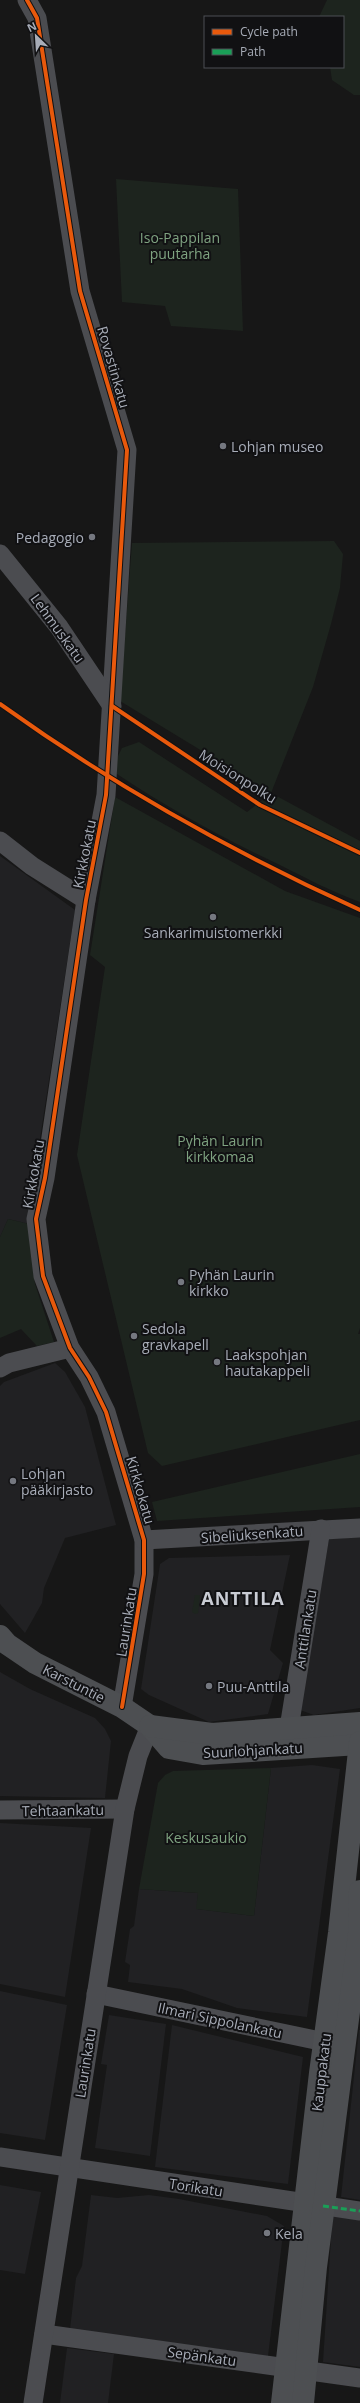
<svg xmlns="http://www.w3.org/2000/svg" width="360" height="2403" viewBox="0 0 360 2403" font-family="'Open Sans',sans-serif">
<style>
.built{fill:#212123}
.green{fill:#1d241e}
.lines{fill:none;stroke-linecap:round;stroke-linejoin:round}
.minor{stroke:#4b4c50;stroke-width:19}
.major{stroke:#4d4f52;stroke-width:22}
.quiet{stroke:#1a9f57;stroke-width:3;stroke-dasharray:6 3;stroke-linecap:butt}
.cycleway-casing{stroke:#111113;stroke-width:6}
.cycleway{stroke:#e8590c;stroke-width:4}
.poi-dot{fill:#757880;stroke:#111113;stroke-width:1.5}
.labels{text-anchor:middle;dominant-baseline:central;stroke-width:4;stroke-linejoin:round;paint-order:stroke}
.park-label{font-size:14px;fill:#7fa381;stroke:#111113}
.street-label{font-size:14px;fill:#a8adb8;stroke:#111113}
.poi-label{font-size:14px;fill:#a8adb8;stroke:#111113;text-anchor:start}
.district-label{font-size:18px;font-weight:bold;letter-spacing:1px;fill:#c9ccd4;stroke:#111113}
</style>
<rect width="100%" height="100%" fill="#171717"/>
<!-- built -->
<g class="built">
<path d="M0,856L75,910L30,1204L29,1224L8,1219L0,1237Z"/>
<path d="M55,1363L65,1372L85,1407L116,1525L65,1538L44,1588L42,1603L25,1633L0,1604V1386L4,1382Z"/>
<path d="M360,1537V1708L314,1715L300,1710L329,1539Z"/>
<path d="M290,1555L270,1650L283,1663L268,1714L209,1722L149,1695L141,1689L160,1564L169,1558Z"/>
<path d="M0,1672L30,1689L95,1718L105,1729L111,1741L105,1798L0,1796Z"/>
<path d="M312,1765L340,1769L307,2017L237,2008L182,1989L128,1982L130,1965L125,1962L130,1929L134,1926L139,1889L198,1893L197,1909L254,1916L271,1768Z"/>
<path d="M0,1823L91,1828L65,1997L0,1984Z"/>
<path d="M0,1991L67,2005L45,2140L0,2133Z"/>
<path d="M109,2015L166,2024L150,2156L95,2148L107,2065L101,2064Z"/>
<path d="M172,2025L303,2057L288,2184L155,2167Z"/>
<path d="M359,2030H360V2200L341,2197Z"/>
<path d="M0,2185L41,2192L25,2274L0,2270Z"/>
<path d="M91,2195L117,2198L149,2195L179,2199L267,2216L284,2226L268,2356L70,2329L76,2278L82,2266Z"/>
<path d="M333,2207L360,2211V2367L323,2362Z"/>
<path d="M67,2348L114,2354L108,2403H60Z"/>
</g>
<!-- green -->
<g class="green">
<path d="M327,0H360V95H354L332,80L330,67H343V17H319Z"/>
<path d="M116,179L238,189L243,331L171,326L165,306L122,302Z"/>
<path d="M334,541L343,554L340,588L331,624L313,687L271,793L360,841V902C332,892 306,878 280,865C223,838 169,809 117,774L116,760L122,748L139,742L247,812L271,793L120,701L132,543Z"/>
<path d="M115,797L285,891L360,918V1328L358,1334H360V1420L162,1466L148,1453L77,1155L105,967L90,955Z"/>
<path d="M8,1219L29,1224L35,1284L54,1342L37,1346L21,1329L0,1338V1237Z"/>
<path d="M360,1454V1507L157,1521L152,1502Z"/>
<path d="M195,1595H200L198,1613L195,1614L192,1612Z"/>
<path d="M271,1768L254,1916L196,1909L198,1893L139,1889L158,1783L165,1775L173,1771Z"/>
</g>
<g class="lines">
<!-- minor -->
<g class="minor">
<path d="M27,0L37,18L80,291L127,450L106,795L86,900L45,1178L36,1219L43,1276L70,1348L89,1377L106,1412L144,1540V1574L122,1707"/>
<path d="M0,554L59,627L112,706"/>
<path d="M0,841L32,866L86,900"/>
<path d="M0,1368L9,1363L70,1348"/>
<path d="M144,1540L360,1528"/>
<path d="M289,1728L321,1529"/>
<path d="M0,1810L125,1809"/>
<path d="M96,1994L339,2045"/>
<path d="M0,2157L360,2211"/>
<path d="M44,2334L360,2378"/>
<path d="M33,2403L125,1809L138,1756L150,1726"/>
</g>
<!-- major -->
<g class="major">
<path d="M0,1636L7,1644L35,1663L122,1707L150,1726L169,1748L203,1754L360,1744"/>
<path d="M150,1726L212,1734L360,1723"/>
<path d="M282,2403L320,2073L339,1933L360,1742"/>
<path d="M303,2403L316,2267L359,1934L360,1891"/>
</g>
<!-- quiet -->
<path class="quiet" d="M323,2206L360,2211"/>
<!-- cycleway casing -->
<g class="cycleway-casing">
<g id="cycleway">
<path d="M27,0L37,18L80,291L127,450L106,795L86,900L45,1178L36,1219L43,1276L70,1348L89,1377L106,1412L144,1540V1574L122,1707"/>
<path d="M0,704C113,785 234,853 360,910"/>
<path d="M112,706L260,805L360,853"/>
</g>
</g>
<!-- cycleway -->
<use href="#cycleway" class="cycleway"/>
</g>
<!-- markers -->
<g class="poi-dot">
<circle cx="223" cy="446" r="4"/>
<circle cx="92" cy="537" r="4"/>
<circle cx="213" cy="917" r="4"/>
<circle cx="181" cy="1282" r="4"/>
<circle cx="134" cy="1336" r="4"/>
<circle cx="217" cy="1362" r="4"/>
<circle cx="13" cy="1481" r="4"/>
<circle cx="209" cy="1686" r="4"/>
<circle cx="267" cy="2233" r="4"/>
</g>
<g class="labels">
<!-- park labels -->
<g class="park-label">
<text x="180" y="237">Iso-Pappilan<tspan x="180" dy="16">puutarha</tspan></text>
<text x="220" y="1140">Pyhän Laurin<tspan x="220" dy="16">kirkkomaa</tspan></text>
<text x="206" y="1837">Keskusaukio</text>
</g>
<!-- street labels -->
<g class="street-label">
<text transform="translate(114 367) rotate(74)">Rovastinkatu</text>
<text transform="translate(58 628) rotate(54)">Lehmuskatu</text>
<text transform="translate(238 776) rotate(32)">Moisionpolku</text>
<text transform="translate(84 854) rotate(-79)">Kirkkokatu</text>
<text transform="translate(33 1174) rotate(-80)">Kirkkokatu</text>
<text transform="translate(141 1490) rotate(74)">Kirkkokatu</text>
<text transform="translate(252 1534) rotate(-4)">Sibeliuksenkatu</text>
<text transform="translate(126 1622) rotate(-81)">Laurinkatu</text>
<text transform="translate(305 1629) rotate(-81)">Anttilankatu</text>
<text transform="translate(74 1683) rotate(27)">Karstuntie</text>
<text transform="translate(253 1750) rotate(-3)">Suurlohjankatu</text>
<text transform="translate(63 1810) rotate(-1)">Tehtaankatu</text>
<text transform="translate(220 2020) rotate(12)">Ilmari Sippolankatu</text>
<text transform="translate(85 2063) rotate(-81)">Laurinkatu</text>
<text transform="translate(321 2072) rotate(-83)">Kauppakatu</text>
<text transform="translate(196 2187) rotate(9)">Torikatu</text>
<text transform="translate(202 2356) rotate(8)">Sepänkatu</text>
</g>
<!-- poi labels -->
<g class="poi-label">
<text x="231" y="446">Lohjan museo</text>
<text x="84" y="537" text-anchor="end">Pedagogio</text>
<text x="213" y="932" text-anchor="middle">Sankarimuistomerkki</text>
<text x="189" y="1274">Pyhän Laurin<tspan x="189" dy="16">kirkko</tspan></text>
<text x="142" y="1328">Sedola<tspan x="142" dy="16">gravkapell</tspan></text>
<text x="225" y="1354">Laakspohjan<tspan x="225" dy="16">hautakappeli</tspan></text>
<text x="21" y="1473">Lohjan<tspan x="21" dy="16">pääkirjasto</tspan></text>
<text x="217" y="1686">Puu-Anttila</text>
<text x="275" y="2233">Kela</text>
</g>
<!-- district labels -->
<g class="district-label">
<text x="243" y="1598">ANTTILA</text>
</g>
</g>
<!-- legend -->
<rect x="204" y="16" width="140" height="52" fill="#111113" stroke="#4d4f55"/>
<rect x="212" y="29" width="20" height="6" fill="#e8590c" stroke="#4d4f55"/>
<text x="240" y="36" font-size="12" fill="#a8adb8">Cycle path</text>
<rect x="212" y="49" width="20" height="6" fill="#1a9f57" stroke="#4d4f55"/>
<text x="240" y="56" font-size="12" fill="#a8adb8">Path</text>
<!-- north arrow -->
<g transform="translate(36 36) rotate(335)" stroke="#111113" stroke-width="3" paint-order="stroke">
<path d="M0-3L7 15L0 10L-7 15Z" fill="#a8adb8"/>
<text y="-6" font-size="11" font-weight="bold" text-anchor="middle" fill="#a8adb8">N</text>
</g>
</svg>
